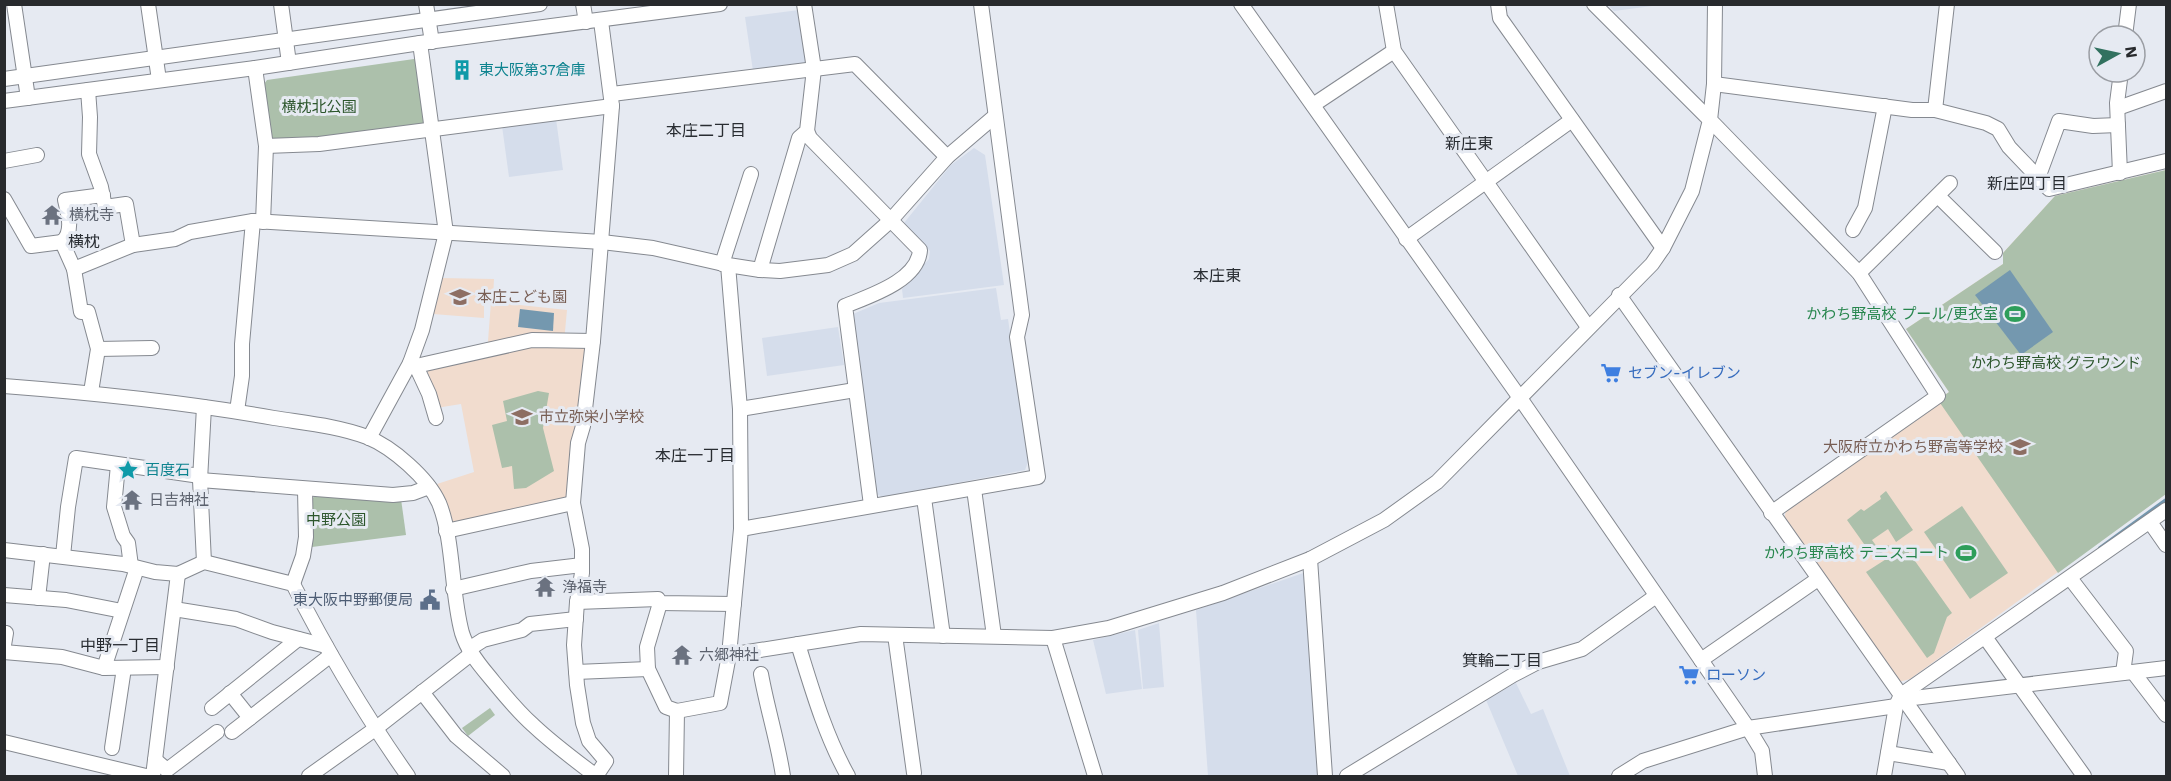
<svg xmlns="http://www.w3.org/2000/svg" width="2171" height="781" viewBox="0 0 2171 781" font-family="'Work Sans','Noto Sans JP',sans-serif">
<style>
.built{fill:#d5ddeb}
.education{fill:#f1dcce}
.green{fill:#acc0ab}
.water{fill:#7498af}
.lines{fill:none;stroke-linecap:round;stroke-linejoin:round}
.stream{stroke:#7498af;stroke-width:4}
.minor-casing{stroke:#858990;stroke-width:16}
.minor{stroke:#fff;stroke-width:14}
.labels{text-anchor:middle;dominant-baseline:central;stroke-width:6;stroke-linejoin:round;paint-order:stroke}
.culture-label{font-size:15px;fill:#0d838f;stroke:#e6eaf2;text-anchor:start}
.park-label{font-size:15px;fill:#2c562c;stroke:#e6eaf2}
.worship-label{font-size:15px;fill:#5b616d;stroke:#e6eaf2;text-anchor:start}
.education-label{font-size:15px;fill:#785e54;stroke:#e6eaf2;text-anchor:start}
.leisure-label{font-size:15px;fill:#27864d;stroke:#e6eaf2;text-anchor:end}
.shop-label{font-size:15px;fill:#366cbe;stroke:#e6eaf2;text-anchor:start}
.service-label{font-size:15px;fill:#4e5e75;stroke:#e6eaf2;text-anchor:end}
.neighbourhood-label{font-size:16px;fill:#292d32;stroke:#e6eaf2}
</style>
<rect width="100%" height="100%" fill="#e6eaf2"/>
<!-- built -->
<g class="built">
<path d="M1652,5V6L1614,11L1608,5Z"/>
<path d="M799,10L809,58L804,64L753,71L745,17Z"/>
<path d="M556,119L563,170L509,177L502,126Z"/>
<path d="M974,148L985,155L1004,285L903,298L902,289L929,259L930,251L904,223L951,165Z"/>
<path d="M996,288L1001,320L1008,319L1028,462L1025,470L883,497L876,494L853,314L879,303Z"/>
<path d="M838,327L844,365L767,376L762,338Z"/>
<path d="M1309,571L1322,776H1208L1196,610Z"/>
<path d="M1159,623L1164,687L1143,689L1138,630Z"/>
<path d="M1135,630L1142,689L1106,694L1093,640Z"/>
<path d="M1516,683L1531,714L1543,709L1570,776H1518L1486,700Z"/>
</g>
<!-- education -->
<g class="education">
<path d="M2166,170V494L1910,679L1899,682L1784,520L1786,510L1949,392L1906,329L2003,264V253L2055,196Z"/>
<path d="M441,278L494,279L493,298L484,297V318L433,314Z"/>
<path d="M491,302L567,310L564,342L584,345L588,350L569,494L562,502L453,526L446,502L437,484L474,472L461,404L436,408L427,369L487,354Z"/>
</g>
<!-- green -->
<g class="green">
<path d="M414,59L419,61L427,118L422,126L276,142L271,138L264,84L267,80Z"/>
<path d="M2166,170V494L2058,573L1938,400L1949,392L1906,329L2003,264V253L2055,196Z"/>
<path d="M538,391L549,393L543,428L554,471L526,488L514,489L512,466L502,468L492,425L507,421L503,401Z"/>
<path d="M1886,491L1913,530L1896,542L1888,529L1872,540L1880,551L1888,545L1890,547L1874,558L1847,520L1861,509L1864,511L1881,499L1880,496Z"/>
<path d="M316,494L401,499L406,535L312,547L309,503Z"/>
<path d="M1962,506L2008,573L1970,599L1924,532Z"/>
<path d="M1905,547L1952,613L1947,617L1934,653L1927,658L1866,572Z"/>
<path d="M490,708L495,715L468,736L462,728Z"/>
</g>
<!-- water -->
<g class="water">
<path d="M2010,270L2053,332L2021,355L1975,295Z"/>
<path d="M520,309L554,313L553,331L518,327Z"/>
</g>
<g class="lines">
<!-- stream -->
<path class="stream" d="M2100,548L2166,500"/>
<!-- minor casing -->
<g class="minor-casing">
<g id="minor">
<path d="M14,4L28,98"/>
<path d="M148,4L159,80"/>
<path d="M281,4L289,63"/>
<path d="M426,4L432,42"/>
<path d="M583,4L586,22"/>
<path d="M1241,4L1520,398L1748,728L1762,751L1765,776"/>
<path d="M1386,4L1394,51L1588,327"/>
<path d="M1498,4L1500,18L1663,248"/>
<path d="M1715,4L1714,84L1710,120L1859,273L1938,396L1771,513"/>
<path d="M2125,36L2129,4"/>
<path d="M255,68L266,146L263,222"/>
<path d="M4,79L540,4"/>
<path d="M1714,84L1912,110H1935L1986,123L1998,129L2009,147L2049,189L2166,161"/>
<path d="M88,90L90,117L89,154L101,187L105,207L126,204L133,245"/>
<path d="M612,94L855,64L947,157"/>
<path d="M4,101L255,68L420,43L720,4"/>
<path d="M1313,105L1394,51"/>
<path d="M2118,108L2166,91"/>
<path d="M1935,110L1947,4"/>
<path d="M807,131L810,138L920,250C918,281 869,296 845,306L871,505"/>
<path d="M266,146L319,144L612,106"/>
<path d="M4,161L37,155"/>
<path d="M2120,173L2117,103L2121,72"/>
<path d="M2038,178L2059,121L2093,126L2118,125"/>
<path d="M1938,196L1995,252"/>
<path d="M4,199L31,246L62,242L74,269L81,312H88L98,349L91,392"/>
<path d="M1853,230L1865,208L1885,106"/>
<path d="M1406,239L1572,120"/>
<path d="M62,242C74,232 68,213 65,200L103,195"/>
<path d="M722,264L751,174"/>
<path d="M728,265L740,409L741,529"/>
<path d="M74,269L133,245L175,239L190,232L253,221L602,242L653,248L728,265L760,270L780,271L828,265L853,254L890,221L947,157L995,116"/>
<path d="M760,270L799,138L807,131L814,69L804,4"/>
<path d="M1859,273L1950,183"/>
<path d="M1619,295L1958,776"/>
<path d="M98,349L152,348"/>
<path d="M410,363L416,366L532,340L593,341"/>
<path d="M416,366L429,394L436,418"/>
<path d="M4,386C95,393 185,402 274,418C305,423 338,426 367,437C392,447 428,478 439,503C454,540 451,593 462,633C467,649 477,662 488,675C502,692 516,710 533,725C553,744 575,760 596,776"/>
<path d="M204,407L200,480L204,562"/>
<path d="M740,409L855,390"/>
<path d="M237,411L242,376V344L253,221"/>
<path d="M369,438L410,363L422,330L446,233L420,43"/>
<path d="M118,465L114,507L123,536L128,543L131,566"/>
<path d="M200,480L393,495L413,493L429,487"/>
<path d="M974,489L994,636"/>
<path d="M924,498L943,636"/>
<path d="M2150,522L2166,545"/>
<path d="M446,531L573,503"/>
<path d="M4,550L123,564L155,572L178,574L204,562L293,584C327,651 365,715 408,776"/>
<path d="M63,556L68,507L76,458L200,476"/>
<path d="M1310,559L1325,776"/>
<path d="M2070,578L2126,651L2123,673"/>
<path d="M293,584L303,556L306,537L305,490"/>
<path d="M453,589L531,571L582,565"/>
<path d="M4,595L66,600L122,611"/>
<path d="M38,598L43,554"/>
<path d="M577,602L658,599L660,603L734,604"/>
<path d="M660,603L647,647L648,669L666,707L677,711"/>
<path d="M174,609L236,619L272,632L326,646"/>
<path d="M895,635L914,773"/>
<path d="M1985,637L2084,776"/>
<path d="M1053,638L1095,776"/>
<path d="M798,644C812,689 825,735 848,776"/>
<path d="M4,645L6,633"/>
<path d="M469,649L483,640L522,630L530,624L576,619"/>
<path d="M4,652L62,657L104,668L167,667"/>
<path d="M729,655L861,634L1053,638L1109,628L1223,593L1310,559L1384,520L1437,482L1652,264L1663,248L1692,191L1710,120L1594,4"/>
<path d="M1701,660L1818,579"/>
<path d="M104,668L137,568"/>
<path d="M576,672L648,669"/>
<path d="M2133,672L2166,715"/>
<path d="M761,674C767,708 778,742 783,776"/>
<path d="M422,692L456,736L503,776"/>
<path d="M230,693L250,718"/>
<path d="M1905,699L2166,668"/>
<path d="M212,708L298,639"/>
<path d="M232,732L331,655"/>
<path d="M4,742L146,776"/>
<path d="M112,748L124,668"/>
<path d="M1888,753L1949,763"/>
<path d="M155,760L167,770L217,732"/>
<path d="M153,776L178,574"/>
<path d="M309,776L375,729L471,654"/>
<path d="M596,776L606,761L589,741L583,723L577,685L574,645L577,602L582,573V549L573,503L578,443L583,426L593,341L612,106L601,21"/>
<path d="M676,776L677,711L720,703L729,655L741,529L1038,477L1017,337L1022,315L981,4"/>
<path d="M1347,776L1513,675L1538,662L1582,649L1656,596"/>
<path d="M1619,776L1643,761L1748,728L1896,706"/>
<path d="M1884,776L1896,706L1901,695L2166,510"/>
</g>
</g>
<!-- minor -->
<use href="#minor" class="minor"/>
</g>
<!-- icons -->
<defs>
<g id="building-bare" transform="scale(1.62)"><path d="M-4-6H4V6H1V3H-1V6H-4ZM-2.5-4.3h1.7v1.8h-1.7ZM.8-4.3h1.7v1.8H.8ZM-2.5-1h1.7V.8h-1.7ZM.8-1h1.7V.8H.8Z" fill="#0f9aa8" stroke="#e6eaf2" stroke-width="2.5" paint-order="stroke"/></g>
<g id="temple-bare" transform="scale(1.62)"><path d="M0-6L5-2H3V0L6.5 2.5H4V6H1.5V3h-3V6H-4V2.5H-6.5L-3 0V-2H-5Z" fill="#6b7280" stroke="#e6eaf2" stroke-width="2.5" paint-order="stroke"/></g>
<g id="school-bare" transform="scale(1.62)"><path d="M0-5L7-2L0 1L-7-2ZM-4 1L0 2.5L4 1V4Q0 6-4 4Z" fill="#8d6e63" stroke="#e6eaf2" stroke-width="2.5" paint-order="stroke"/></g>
<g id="stadium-bare" transform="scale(1.62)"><path d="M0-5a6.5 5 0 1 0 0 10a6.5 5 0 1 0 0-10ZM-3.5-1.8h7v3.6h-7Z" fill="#2e9e5b" stroke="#e6eaf2" stroke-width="2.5" paint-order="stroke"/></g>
<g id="supermarket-bare" transform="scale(1.62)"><path d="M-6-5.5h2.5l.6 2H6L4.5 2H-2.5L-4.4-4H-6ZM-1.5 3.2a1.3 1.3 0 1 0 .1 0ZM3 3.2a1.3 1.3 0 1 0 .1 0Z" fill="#3f7fe0" stroke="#e6eaf2" stroke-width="2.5" paint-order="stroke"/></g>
<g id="sight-bare" transform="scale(1.62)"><path d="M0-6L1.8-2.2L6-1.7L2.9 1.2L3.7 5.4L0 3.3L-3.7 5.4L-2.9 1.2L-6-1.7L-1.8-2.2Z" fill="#0f9aa8" stroke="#e6eaf2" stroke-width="2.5" paint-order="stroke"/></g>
<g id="civic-bare" transform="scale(1.62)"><path d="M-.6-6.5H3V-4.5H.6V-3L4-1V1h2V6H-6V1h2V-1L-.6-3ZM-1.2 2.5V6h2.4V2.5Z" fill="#5c6f8a" stroke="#e6eaf2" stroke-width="2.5" paint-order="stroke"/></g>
</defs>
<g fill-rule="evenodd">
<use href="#building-bare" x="462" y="70"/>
<use href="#temple-bare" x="52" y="215"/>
<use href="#school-bare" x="460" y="297"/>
<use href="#stadium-bare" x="2015" y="314"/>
<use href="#supermarket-bare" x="1611" y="373"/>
<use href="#school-bare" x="522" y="417"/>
<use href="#school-bare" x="2020" y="447"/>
<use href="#sight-bare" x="128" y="470"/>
<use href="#temple-bare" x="132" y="500"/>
<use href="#stadium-bare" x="1966" y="553"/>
<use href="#temple-bare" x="545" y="587"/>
<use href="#civic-bare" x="430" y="600"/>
<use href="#temple-bare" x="682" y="655"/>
<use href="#supermarket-bare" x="1689" y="675"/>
</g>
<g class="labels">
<!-- culture labels -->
<g class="culture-label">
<text x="479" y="70">東大阪第37倉庫</text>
<text x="145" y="470">百度石</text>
</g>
<!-- park labels -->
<g class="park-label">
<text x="319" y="107">横枕北公園</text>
<text x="2056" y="363">かわち野高校 グラウンド</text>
<text x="336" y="520">中野公園</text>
</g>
<!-- worship labels -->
<g class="worship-label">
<text x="69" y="215">横枕寺</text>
<text x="149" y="500">日吉神社</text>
<text x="562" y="587">浄福寺</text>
<text x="699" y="655">六郷神社</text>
</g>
<!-- education labels -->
<g class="education-label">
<text x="477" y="297">本庄こども園</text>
<text x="539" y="417">市立弥栄小学校</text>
<text x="2003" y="447" text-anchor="end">大阪府立かわち野高等学校</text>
</g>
<!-- leisure labels -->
<g class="leisure-label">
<text x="1998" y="314">かわち野高校 プール/更衣室</text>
<text x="1949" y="553">かわち野高校 テニスコート</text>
</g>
<!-- shop labels -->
<g class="shop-label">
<text x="1628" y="373">セブン-イレブン</text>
<text x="1706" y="675">ローソン</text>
</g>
<!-- service labels -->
<g class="service-label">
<text x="413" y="600">東大阪中野郵便局</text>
</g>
<!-- neighbourhood labels -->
<g class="neighbourhood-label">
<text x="706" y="130">本庄二丁目</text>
<text x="1469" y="143">新庄東</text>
<text x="2027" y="183">新庄四丁目</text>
<text x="84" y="241">横枕</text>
<text x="1217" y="275">本庄東</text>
<text x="695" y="455">本庄一丁目</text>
<text x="120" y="645">中野一丁目</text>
<text x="1502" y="660">箕輪二丁目</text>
</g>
</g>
<!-- border -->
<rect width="2171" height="781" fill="none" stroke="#282a2d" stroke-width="12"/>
<!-- north arrow -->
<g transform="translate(2117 54) rotate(82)"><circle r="28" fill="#e6eaf2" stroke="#9a9da3" stroke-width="1.5"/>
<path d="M0-4.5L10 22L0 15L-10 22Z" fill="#32715f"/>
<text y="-9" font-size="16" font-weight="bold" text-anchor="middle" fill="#282a2d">N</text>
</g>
</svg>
